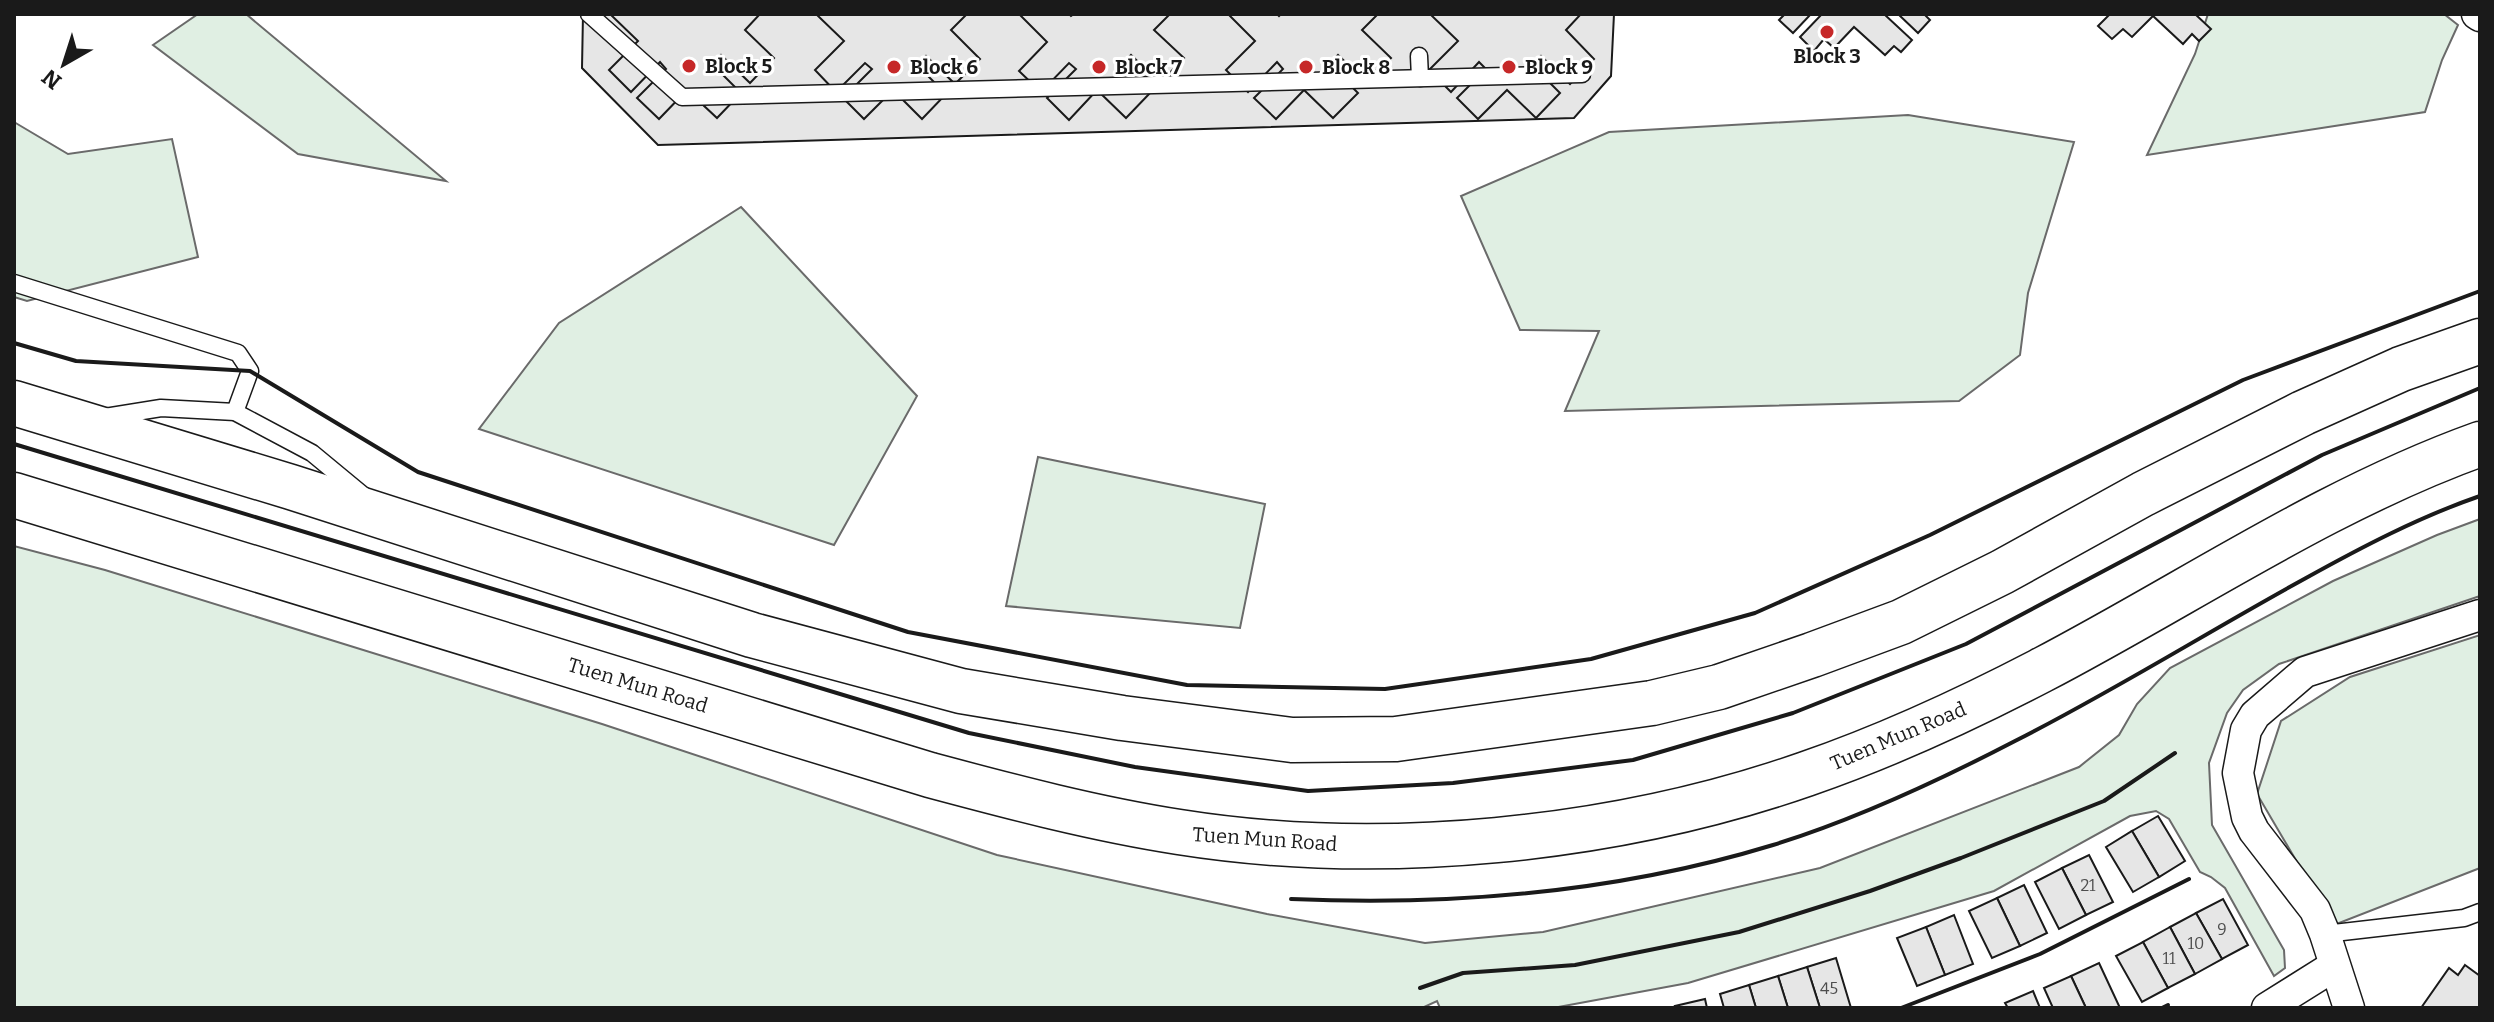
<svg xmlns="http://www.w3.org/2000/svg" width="2494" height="1022" viewBox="0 0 2494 1022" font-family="Bitter,serif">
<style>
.green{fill:#e0efe3;stroke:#6a6a6a;stroke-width:2}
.building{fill:#e6e6e6;stroke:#1a1a1a;stroke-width:2}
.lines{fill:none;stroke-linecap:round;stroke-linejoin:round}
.lane-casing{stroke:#1a1a1a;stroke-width:19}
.street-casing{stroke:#1a1a1a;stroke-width:33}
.highway-casing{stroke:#1a1a1a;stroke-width:47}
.lane{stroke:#fff;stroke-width:16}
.street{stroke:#fff;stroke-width:30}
.highway{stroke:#fff;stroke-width:44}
.wall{stroke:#1a1a1a;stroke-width:4}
.poi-dot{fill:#c62828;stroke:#fff;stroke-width:3}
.labels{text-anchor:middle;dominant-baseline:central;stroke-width:6;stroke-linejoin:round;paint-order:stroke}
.number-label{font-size:16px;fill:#4d4d4d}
.poi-label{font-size:20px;font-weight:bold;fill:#1a1a1a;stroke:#fff;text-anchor:start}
.street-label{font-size:20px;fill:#1a1a1a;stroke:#fff}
</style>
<rect width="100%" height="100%" fill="#fff"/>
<!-- green -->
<g class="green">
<path d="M198,14H246L446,181L298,154L153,45Z"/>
<path d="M2208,14H2444L2458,25L2442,60L2425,112L2147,155L2195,54Z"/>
<path d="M1908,115L2074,142L2028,293L2020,355L1959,401L1565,411L1599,331L1520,330L1461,196L1609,132Z"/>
<path d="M14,122L68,154L172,139L198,257L27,301L14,297Z"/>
<path d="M741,207L917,396L834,545L479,429L559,323Z"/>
<path d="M1038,457L1265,504L1240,628L1006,606Z"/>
<path d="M2480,519V596L2279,664L2243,690L2227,713L2209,763L2212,825L2284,950L2285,968L2274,976L2225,888L2211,877L2200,872L2169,819L2156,811L2130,816L1994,891L1688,983L1553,1008H1440L1437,1001L1422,1008H14V546L105,570L602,724L997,855L1267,914L1425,943L1543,932L1820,868L2079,767L2119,735L2137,704L2170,668L2333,581L2437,535Z"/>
<path d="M2480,635V868L2334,925L2257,794L2281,721L2350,677Z"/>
</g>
<!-- building -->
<g class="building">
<path d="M583,14H1614L1611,76L1574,118L658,145L582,68Z"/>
<path d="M610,14H760L745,30L774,58L750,83L721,55L712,64L741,93L717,118L687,90L659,119L637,98L666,69L660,62L631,92L609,70L638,41Z"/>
<path d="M816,14H967L951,30L980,59L955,84L926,56L917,65L946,94L922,119L893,90L864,119L843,98L872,69L865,63L836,92L815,70L844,41Z"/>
<path d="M1019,14H1069L1071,16L1074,14H1170L1154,30L1184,58L1160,83L1131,55L1122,64L1151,92L1126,118L1097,90L1069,120L1047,98L1076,69L1069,63L1041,92L1019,71L1047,42Z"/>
<path d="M1228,14H1277L1279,16L1281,14H1378L1362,30L1391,58L1367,83L1338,55L1329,64L1358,93L1333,118L1304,90L1276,119L1254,98L1283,69L1277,62L1248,92L1226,70L1255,41Z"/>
<path d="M1430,14H1581L1566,30L1594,59L1570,84L1541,56L1532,65L1560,93L1536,118L1507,90L1478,119L1457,98L1486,69L1479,62L1451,92L1429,70L1458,41Z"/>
<path d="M1785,14H1811L1793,33L1779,20Z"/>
<path d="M1822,14H1884L1912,40L1901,52L1894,46L1885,55L1854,27L1834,48L1824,39L1814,51L1800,37Z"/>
<path d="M1898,14H1924L1930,20L1918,33Z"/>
<path d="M2110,14H2195L2211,29L2199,41L2192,34L2183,44L2153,16L2132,37L2123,29L2112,39L2098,26Z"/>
<path d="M2158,816L2185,861L2159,877L2132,831Z"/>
<path d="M2132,831L2159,877L2133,892L2106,847Z"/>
<path d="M2089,855L2113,902L2086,915L2062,868Z"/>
<path d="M2062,868L2086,915L2059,929L2035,882Z"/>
<path d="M2024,885L2047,933L2020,946L1997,898Z"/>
<path d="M1997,898L2020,946L1992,958L1969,911Z"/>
<path d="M2223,899L2248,945L2222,959L2196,913Z"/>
<path d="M2196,913L2222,959L2195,974L2170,927Z"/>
<path d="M1954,915L1973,964L1945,975L1926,927Z"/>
<path d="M1926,927L1945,975L1917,986L1897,938Z"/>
<path d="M2170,927L2195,974L2168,988L2143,942Z"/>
<path d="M2143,942L2168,988L2142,1002L2116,956Z"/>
<path d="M1836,958L1851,1008H1820L1807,967Z"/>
<path d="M2099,963L2120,1008H2086L2071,976Z"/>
<path d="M2465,965L2480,976V1008H2421L2449,968L2458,975Z"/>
<path d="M1807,967L1820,1008H1788L1778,976Z"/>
<path d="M1778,976L1788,1008H1756L1749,985Z"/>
<path d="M2071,976L2086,1008H2053L2044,988Z"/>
<path d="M1749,985L1756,1008H1724L1720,994Z"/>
<path d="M2033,991L2040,1008H2008L2005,1003Z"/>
<path d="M1705,999L1707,1008H1676L1675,1006Z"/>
</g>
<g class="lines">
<!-- lane casing -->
<g class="lane-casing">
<g id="lane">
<path d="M589,14L682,97L1582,74"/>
<path d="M1419,56L1420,78"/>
<path d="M14,283L238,353L250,371L235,412"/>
<path d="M105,417L161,408L235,412L312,453L364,496"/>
<path d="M2325,934L2464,918L2480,912"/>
</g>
</g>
<!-- street casing -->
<g class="street-casing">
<g id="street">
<path d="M2477,14L2480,16"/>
<path d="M2267,1008L2334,966"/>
<path d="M2349,1008L2325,934L2315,910L2254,831L2247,817L2238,773L2246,730L2255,715L2305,672L2480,615"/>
</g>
</g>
<!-- highway casing -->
<g class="highway-casing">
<g id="highway">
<path d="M14,403L291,487L752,635L961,691L1122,718L1292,740L1396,739L1652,703L1719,687L1812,655L1901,622L2002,572L2143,494L2303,413L2401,369L2480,341"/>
<path d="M14,495L930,775C1012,797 1095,819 1179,832C1381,864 1614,841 1806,774C1887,746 1965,710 2040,671C2186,595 2324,500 2480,444"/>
</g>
</g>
<!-- lane -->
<use href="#lane" class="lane"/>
<!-- street -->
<use href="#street" class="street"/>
<!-- highway -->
<use href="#highway" class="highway"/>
<!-- wall -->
<g class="wall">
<path d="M14,343L76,361L250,371L418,472L908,632L1187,685L1385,689L1591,659L1755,613L1930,535L2243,380L2480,291"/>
<path d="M14,444L969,733L1135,767L1308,791L1453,783L1633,760L1793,713L1966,644L2322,455L2480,388"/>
<path d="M1291,899C1451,906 1619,892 1773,845C1854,820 1940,780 2015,741C2114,691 2209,631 2306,578C2362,547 2419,517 2480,496"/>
<path d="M1420,988L1463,973L1575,965L1739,932L1870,891L1961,858L2104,801L2175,753"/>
<path d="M1901,1008L2040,954L2189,879"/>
<path d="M2162,1008L2168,1005"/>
</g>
</g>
<!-- markers -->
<g class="poi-dot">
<circle cx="1827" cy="32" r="8"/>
<circle cx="689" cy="66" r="8"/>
<circle cx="894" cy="67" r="8"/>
<circle cx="1099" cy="67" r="8"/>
<circle cx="1306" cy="67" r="8"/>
<circle cx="1509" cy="67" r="8"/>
</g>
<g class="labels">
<!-- number labels -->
<g class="number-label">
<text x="2088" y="885">21</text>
<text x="2222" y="929">9</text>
<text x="2196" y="943">10</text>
<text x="2169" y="958">11</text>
<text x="1829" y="988">45</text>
</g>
<!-- poi labels -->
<g class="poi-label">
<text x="1827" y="56" text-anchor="middle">Block 3</text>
<text x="705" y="66">Block 5</text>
<text x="910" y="67">Block 6</text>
<text x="1115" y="67">Block 7</text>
<text x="1322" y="67">Block 8</text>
<text x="1525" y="67">Block 9</text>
</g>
<!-- street labels -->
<g class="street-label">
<text transform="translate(638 685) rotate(17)">Tuen Mun Road</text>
<text transform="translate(1898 736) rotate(-23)">Tuen Mun Road</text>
<text transform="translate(1265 839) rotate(4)">Tuen Mun Road</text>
</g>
</g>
<!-- border -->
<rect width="2494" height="1022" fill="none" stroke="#1a1a1a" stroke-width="32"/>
<!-- north arrow -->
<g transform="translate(64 64) rotate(219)" stroke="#ffffff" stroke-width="6" paint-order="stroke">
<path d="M0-6L14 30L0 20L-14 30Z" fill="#1a1a1a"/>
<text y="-12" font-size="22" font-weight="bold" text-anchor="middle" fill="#1a1a1a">N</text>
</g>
</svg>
